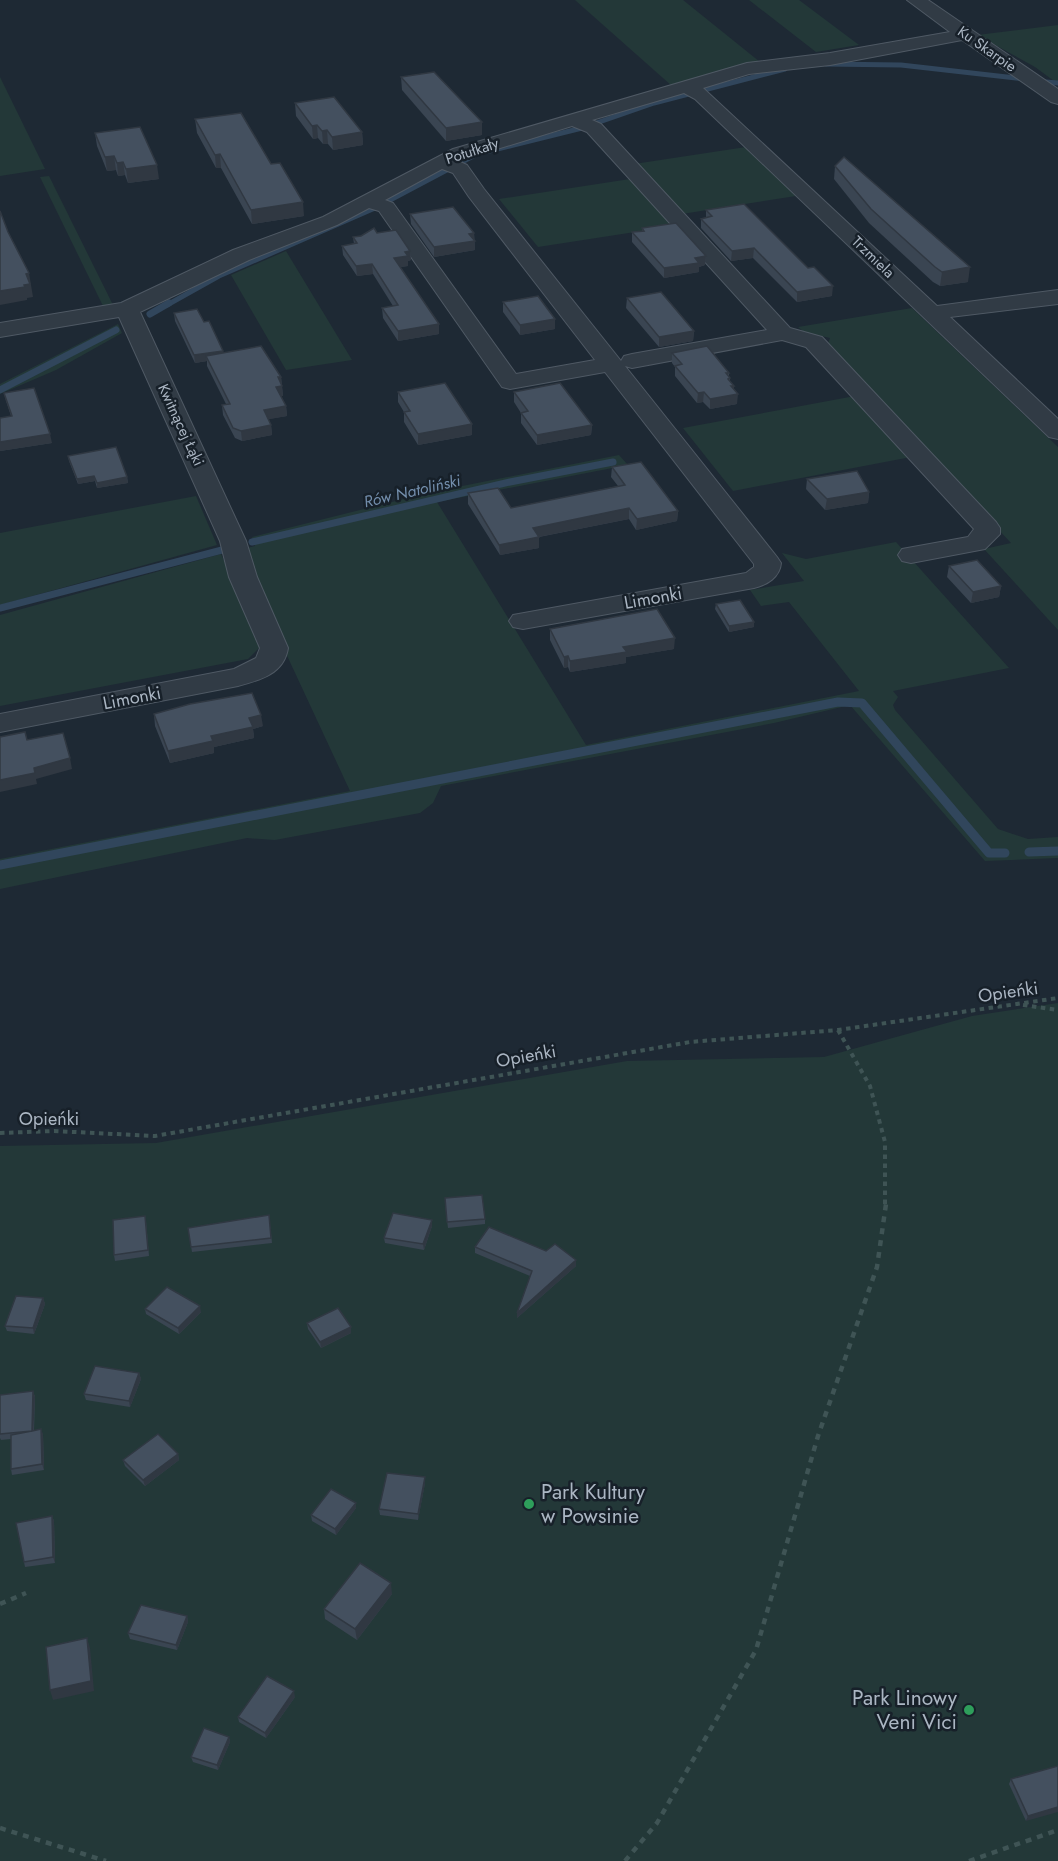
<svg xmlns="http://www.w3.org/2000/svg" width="1058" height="1861" viewBox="0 0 1058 1861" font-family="Jost,sans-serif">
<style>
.green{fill:#233838}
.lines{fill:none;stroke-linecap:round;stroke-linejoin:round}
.stream-far2{stroke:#31465c;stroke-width:5}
.stream-far1{stroke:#31465c;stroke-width:7}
.stream{stroke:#31465c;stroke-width:9}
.minor-casing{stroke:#4f5964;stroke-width:2}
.path-far1{stroke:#3f5455;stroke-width:4;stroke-dasharray:4.5 4.5;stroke-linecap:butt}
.path{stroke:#3f5455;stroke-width:4.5;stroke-dasharray:6 6;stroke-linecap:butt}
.minor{fill:#313b45;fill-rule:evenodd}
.wall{fill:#3a4552}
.shaded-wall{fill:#303842}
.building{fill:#44505f;stroke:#303842;stroke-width:1.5}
.leisure-dot{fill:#2e9e5b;stroke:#172029;stroke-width:2}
.labels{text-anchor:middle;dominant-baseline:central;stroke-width:5;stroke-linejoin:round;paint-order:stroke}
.far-street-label{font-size:15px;fill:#abb6c3;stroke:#172029}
.far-water-label{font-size:16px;font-style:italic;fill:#738eac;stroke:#172029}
.street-label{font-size:18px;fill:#abb6c3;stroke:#172029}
.near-poi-label{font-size:21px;fill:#abb6c3;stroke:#172029;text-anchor:start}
</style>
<rect width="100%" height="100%" fill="#1e2934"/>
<!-- green -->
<g class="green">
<path d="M575,0H683L760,62L672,86Z"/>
<path d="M749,0H799L859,45L816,52Z"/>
<path d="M1058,25V84L1035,67L977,35Z"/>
<path d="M0,77L45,169L0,176Z"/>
<path d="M746,147L796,196L682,214L634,164Z"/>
<path d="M49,176L113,305L103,306L40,177Z"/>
<path d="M630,179L674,226L538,247L499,199Z"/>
<path d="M286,251L352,360L286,370L231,275Z"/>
<path d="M912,308L1058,447V630L984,549L1011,543L827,346L830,338L804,332L798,327Z"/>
<path d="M118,324L122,333L56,370L0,394V384Z"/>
<path d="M855,396L911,457L733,491L683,428Z"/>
<path d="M619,455L628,465L437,502L586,745L859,691L789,602L761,606L750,590L804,581L782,553L806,559L896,542L1009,668L893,691L898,697L893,705L895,710L998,829L1028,839L1058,837V858L985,861L850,705L774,723L441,786L433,803L420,813L275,840L247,838L0,889V859L350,791L283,647L243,549L255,546L252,537L432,492Z"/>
<path d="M196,496L217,545L0,605V533Z"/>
<path d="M221,554L263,644L248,659L0,706V615Z"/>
<path d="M1058,1003V1861H0V1146L156,1143L627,1061L824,1057L972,1016Z"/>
</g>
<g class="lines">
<!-- stream-far2 -->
<g class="stream-far2">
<path d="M826,64L901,65L1024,79"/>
<path d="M1046,82L1058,83"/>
<path d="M167,305L219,276L375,208L477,154L582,128L654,103L785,69"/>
</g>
<!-- stream-far1 -->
<g class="stream-far1">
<path d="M150,314L169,303"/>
<path d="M0,390L116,330"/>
<path d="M252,542L510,482L613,462"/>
<path d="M0,608L222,550"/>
</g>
<!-- stream -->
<g class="stream">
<path d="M1029,852L1058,851"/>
<path d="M0,865L838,702L862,703L989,853H1005"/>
</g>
<!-- minor casing -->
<g class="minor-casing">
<path id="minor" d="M907,0H928L1058,89V104L1051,102L962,40L830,65L749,74L703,88L937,306L1058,290V304L950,317L1058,419V439L1049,437L695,99L684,93L592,120L601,124L790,328L822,337L996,522L1000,528V534L985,549L911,563L902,561L898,555L902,549L968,537L974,529L806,347L782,340L632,368L625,366L777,557L781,563C780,577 767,585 754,588L523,629L513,627L509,621L513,615L746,573L754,567V564L605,372L510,389L502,387L379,211L369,208L337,225L249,260L140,312L246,541L257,577L288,648C284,674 260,680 238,686L0,732V714L234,669L256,658L260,648L229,577L220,541L119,317L0,337V323L121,303L233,250L323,217L453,149L747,63L830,53L950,32ZM572,126L587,132L767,330L632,354L624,356L621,361L484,189L467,165L458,161ZM442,169L453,173L469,197L595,360L516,374L393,203L385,200Z"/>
</g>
<!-- path-far1 -->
<g class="path-far1">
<path d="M1023,1005L1058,1010"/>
<path d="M838,1030L870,1086L885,1142V1206"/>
<path d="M0,1133L54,1131L155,1136L690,1042L838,1030L1058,998"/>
</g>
<!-- path -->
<g class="path">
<path d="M0,1604L26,1593"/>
<path d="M0,1828L106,1861"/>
<path d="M625,1861L657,1823L756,1650L818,1436L877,1267L886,1204"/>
<path d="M969,1861L1058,1830"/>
</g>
<!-- minor -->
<use href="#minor" class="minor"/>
</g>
<!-- wall -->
<g class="wall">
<path d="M401,77L482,122V135L446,141L402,90Z"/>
<path d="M295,103L362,132L363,145L333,150L328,144H323L318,138L313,139L296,116Z"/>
<path d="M195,119L271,164L304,216L252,224L221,168H216L197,133Z"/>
<path d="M95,133L159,179L128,183L125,175L118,176L116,170L107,171L97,146Z"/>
<path d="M835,166L968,282L940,286L933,282L869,223L834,179Z"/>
<path d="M706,210L832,296L797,302L753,258L731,261L701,228V219L706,218Z"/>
<path d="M410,214L474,233L475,250L434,257L411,224Z"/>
<path d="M642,228L706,256L705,265L699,267V272L664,278L632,242V232L642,231Z"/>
<path d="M377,233L410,251L411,260L408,261V266L400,267L439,334L398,341L383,318L382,308L393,306L373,274L357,276L343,255L342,246L354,244L353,237Z"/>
<path d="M627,298L694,331L693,341L659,347L626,308Z"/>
<path d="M503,302L555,319V329L520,335L503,312Z"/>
<path d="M174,313L204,322L223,353L281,377L283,396H281L286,406L287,416L268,419L271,425L272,435L242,441L235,438L223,415L222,405L226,404L207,366V361L195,363L175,321Z"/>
<path d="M672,353L729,373V377L730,378V381L734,386V390L737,404L710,409L703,402L697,403L675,376V367L672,363Z"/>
<path d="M398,392L472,424V435L418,445L404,422V412L398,402Z"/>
<path d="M514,392L592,425L591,435L537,445L521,423V413L514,402Z"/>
<path d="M4,393L52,443L0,451V418L11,416L6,401Z"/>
<path d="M68,456L127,477L128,483L97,488L95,481L78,484L69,461Z"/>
<path d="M612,467L678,511L677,521L636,530L629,519L539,537V548L500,555L468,504V493L511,508L618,486L611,477Z"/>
<path d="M807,479L869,492L868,503L825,510L806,489Z"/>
<path d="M949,566L1001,586L999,597L971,603L947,577Z"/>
<path d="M716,604L754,622V627L729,632L715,609Z"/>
<path d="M550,629L674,649L626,657V663L570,672L568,667L564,668L550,640Z"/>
<path d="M154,714L263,726L253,729L254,738L214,747V753L170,763L155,726Z"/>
<path d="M445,1204L485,1219V1224L448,1228Z"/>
<path d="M269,1215L272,1243L192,1252L188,1228Z"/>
<path d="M146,1221L149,1256L115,1261L114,1255Z"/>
<path d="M432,1226L424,1250L385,1243L384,1238Z"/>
<path d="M475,1247L576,1266L517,1318L530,1276L475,1253Z"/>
<path d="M43,1298L45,1304L34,1334L7,1331L5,1326Z"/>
<path d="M145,1309L201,1312L179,1334L146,1314Z"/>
<path d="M307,1323L351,1327V1333L321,1348L308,1329Z"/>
<path d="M139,1373L141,1379L130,1407L86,1400L84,1394Z"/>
<path d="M33,1391L35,1397L34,1430L43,1434L44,1470L12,1475L11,1469V1439L1,1440L0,1438V1395Z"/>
<path d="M178,1454L179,1460L145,1486L125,1466L123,1460Z"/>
<path d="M425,1483L418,1520L380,1515L379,1509Z"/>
<path d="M356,1503V1508L336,1535L312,1521L311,1515Z"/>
<path d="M52,1516L54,1521L55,1563L25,1567L24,1562Z"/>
<path d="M392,1594L357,1640L325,1619L324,1609Z"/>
<path d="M187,1616L188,1622L177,1650L130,1639L128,1633Z"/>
<path d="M295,1697L266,1738L239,1722L238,1717Z"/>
<path d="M229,1737L230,1742L218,1770L193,1762L191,1757Z"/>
<path d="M1058,1766L1026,1821L1009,1784L1011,1779Z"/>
</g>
<!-- shaded-wall -->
<g class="shaded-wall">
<path d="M482,122V135L446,141V128Z"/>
<path d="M317,125L318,138L313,139L312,126Z"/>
<path d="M327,130L328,144H323L322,131Z"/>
<path d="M362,132L363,145L333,150L332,137Z"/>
<path d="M220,154L221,168H216L215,155Z"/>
<path d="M114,156L116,170L107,171L105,157Z"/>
<path d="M123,162L125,175L118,176L117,163Z"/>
<path d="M157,165L159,179L128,183L126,169Z"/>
<path d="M303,202L304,216L252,224L251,210Z"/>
<path d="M474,233L475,250L434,257V247L469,234Z"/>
<path d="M754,248L753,258L731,261L732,251Z"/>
<path d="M410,251L411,260L408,261V266L394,268V258L405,252Z"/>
<path d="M706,256L705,265L699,267V272L664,278V268L695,258Z"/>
<path d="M372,264L373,274L357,276L356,266Z"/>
<path d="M970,267L968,282L940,286L942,272Z"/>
<path d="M29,273L33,297L27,298V300L0,305V291L24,285L26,274Z"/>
<path d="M833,286L832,296L797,302V292Z"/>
<path d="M555,319V329L520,335V325Z"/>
<path d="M439,324V334L398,341V331Z"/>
<path d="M694,331L693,341L659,347V337Z"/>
<path d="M223,351L224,358L206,356L207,361L195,363L194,355Z"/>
<path d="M278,377H281L283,396L276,397V387Z"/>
<path d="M731,386H734V395L738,394L737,404L710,409V399Z"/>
<path d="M704,392L703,402L697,403L698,393Z"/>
<path d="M286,406L287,416L265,420L264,410Z"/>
<path d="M472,424V435L418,445V434Z"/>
<path d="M271,425L272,435L242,441L241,431Z"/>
<path d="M592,425L591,435L537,445V435Z"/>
<path d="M50,434L52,443L0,451V442Z"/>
<path d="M94,476L95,481L78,484L77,479Z"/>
<path d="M127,477L128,483L97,488V483Z"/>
<path d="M869,492L868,503L825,510L827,499Z"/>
<path d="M629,508V519L533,538V528Z"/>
<path d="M678,511L677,521L636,530L637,519Z"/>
<path d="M539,537V548L500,555L499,545Z"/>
<path d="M1001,586L999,597L971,603L973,592Z"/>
<path d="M754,622V627L729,632V626Z"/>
<path d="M675,638L674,649L626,657V663L570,672V661L623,647Z"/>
<path d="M568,656V667L564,668V657Z"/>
<path d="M261,715L263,726L253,729L254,738L214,747V753L170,763L168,751L211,736L249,718Z"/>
<path d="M70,758L72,769L36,779L37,784L0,792V780L34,768Z"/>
<path d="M432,1220V1226L424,1250L423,1244Z"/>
<path d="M576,1260V1266L517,1318V1313Z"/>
<path d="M43,1298L45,1304L34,1334L33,1328Z"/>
<path d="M200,1306L201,1312L179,1334L178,1328Z"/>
<path d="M351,1327V1333L321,1348L320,1342Z"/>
<path d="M139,1373L141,1379L130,1407L129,1401Z"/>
<path d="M33,1391L35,1397L33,1436L32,1431Z"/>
<path d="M41,1429L43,1434L44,1470L42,1464Z"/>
<path d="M178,1454L179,1460L145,1486L143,1480Z"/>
<path d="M425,1477V1483L418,1520V1514Z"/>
<path d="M356,1503V1508L336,1535L335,1529Z"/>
<path d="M52,1516L54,1521L55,1563L53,1557Z"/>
<path d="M391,1583L392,1594L357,1640L355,1629Z"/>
<path d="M187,1616L188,1622L177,1650L176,1645Z"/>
<path d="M87,1638L90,1648L94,1691L53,1700L50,1690Z"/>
<path d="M294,1691L295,1697L266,1738L265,1733Z"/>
<path d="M229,1737L230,1742L218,1770L217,1765Z"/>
<path d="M1058,1807V1812L1026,1821L1028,1816Z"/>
</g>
<!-- building -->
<g class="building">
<path d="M434,72L482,122L446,128L401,77Z"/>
<path d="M334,97L362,132L332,137L327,130L322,131L317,125L312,126L295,103Z"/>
<path d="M241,113L271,164L280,163L303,202L251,210L220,154L215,155L195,119Z"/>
<path d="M140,127L157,165L126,169L123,162L117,163L114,156L105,157L95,133Z"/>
<path d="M844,157L970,267L942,272L935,267L871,209L835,166Z"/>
<path d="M744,204L808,268L814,267L833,286L797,292L754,248L732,251L701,219L712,216L706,210Z"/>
<path d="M453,207L474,233L469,234L475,241L434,247L410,214Z"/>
<path d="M0,211L8,232L29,273L26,274L30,284L24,285L25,287L0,291Z"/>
<path d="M676,223L706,256L695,258L699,263L664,268L632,232L644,231L642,228Z"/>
<path d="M374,228L377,233L396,230L410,251L405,252L408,256L394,258L439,324L398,331L382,308L398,305L372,264L356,266L342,246L357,243L353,237L361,236Z"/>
<path d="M661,292L694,331L659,337L627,298Z"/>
<path d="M538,296L555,319L520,325L503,302Z"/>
<path d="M197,309L204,322L209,321L223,351L194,355L174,313Z"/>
<path d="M261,346L281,377H278L282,386L276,387L286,406L264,410L271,425L241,431L233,428L222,405L230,404L206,356Z"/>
<path d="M707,346L729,373H726L730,378L728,379L734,386H731L738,394L710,399L704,392L698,393L675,366L682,364L672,353Z"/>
<path d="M445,383L472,424L418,434L404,412L410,411L398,392Z"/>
<path d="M560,383L592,425L537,435L521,413L528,411L514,392Z"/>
<path d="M34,388L50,434L0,442V418L12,416L4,393Z"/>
<path d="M116,447L127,477L97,483L94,476L77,479L68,456Z"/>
<path d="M641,462L678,511L637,519L629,508L533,528L539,537L499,545L468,493L498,488L511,508L625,485L612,467Z"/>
<path d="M857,471L869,492L827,499L807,479Z"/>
<path d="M977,560L1001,586L973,592L949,566Z"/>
<path d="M740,600L754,622L729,626L716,604Z"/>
<path d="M657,609L675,638L623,647L627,652L570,661L568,656L564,657L550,629Z"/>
<path d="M252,693L261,715L249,718L253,727L211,736L213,741L168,751L154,714L190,704Z"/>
<path d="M25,732L27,740L63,733L70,758L34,768L35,773L0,780V737Z"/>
<path d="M482,1195L485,1219L447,1222L445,1198Z"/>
<path d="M393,1213L432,1220L423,1244L384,1238Z"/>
<path d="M269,1215L271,1238L191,1247L188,1228Z"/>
<path d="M145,1216L148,1250L114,1255L113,1220Z"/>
<path d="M489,1227L546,1251L555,1244L576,1260L517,1313L532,1271L475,1247Z"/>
<path d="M167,1287L200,1306L178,1328L145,1309Z"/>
<path d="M16,1296L43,1298L33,1328L5,1326Z"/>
<path d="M338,1308L351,1327L320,1342L307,1323Z"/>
<path d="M95,1366L139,1373L129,1401L84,1394Z"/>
<path d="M33,1391L32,1431L41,1429L42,1464L11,1469V1435L32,1431L0,1434V1395Z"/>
<path d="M158,1434L178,1454L143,1480L123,1460Z"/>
<path d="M387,1473L425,1477L418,1514L379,1509Z"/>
<path d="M331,1489L356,1503L335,1529L311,1515Z"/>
<path d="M52,1516L53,1557L24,1562L16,1523Z"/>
<path d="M360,1563L391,1583L355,1629L324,1609Z"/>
<path d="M141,1605L187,1616L176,1645L128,1633Z"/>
<path d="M87,1638L91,1681L50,1690L46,1647Z"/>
<path d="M267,1676L294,1691L265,1733L238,1717Z"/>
<path d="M204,1728L229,1737L217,1765L191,1757Z"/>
<path d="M1058,1766V1807L1028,1816L1011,1779Z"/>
</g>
<!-- markers -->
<g class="leisure-dot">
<circle cx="529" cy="1504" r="6"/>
<circle cx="969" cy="1710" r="6"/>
</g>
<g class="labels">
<!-- far-street labels -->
<g class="far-street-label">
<text transform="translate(987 49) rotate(35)">Ku Skarpie</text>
<text transform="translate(472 151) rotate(-18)">Potułkały</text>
<text transform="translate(873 257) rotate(44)">Trzmiela</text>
<text transform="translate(181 425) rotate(65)">Kwitnącej Łąki</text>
</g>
<!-- far-water labels -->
<g class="far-water-label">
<text transform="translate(412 491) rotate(-13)">Rów Natoliński</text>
</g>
<!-- street labels -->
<g class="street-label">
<text transform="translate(653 598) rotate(-10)">Limonki</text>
<text transform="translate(132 698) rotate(-11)">Limonki</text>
<text transform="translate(1008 992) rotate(-8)">Opieńki</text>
<text transform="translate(526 1056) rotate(-10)">Opieńki</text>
<text x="49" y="1119">Opieńki</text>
</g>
<!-- near-poi labels -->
<g class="near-poi-label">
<text x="541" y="1492">Park Kultury<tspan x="541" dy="24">w Powsinie</tspan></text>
<text x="957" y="1698" text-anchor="end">Park Linowy<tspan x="957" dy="24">Veni Vici</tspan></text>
</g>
</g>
</svg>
